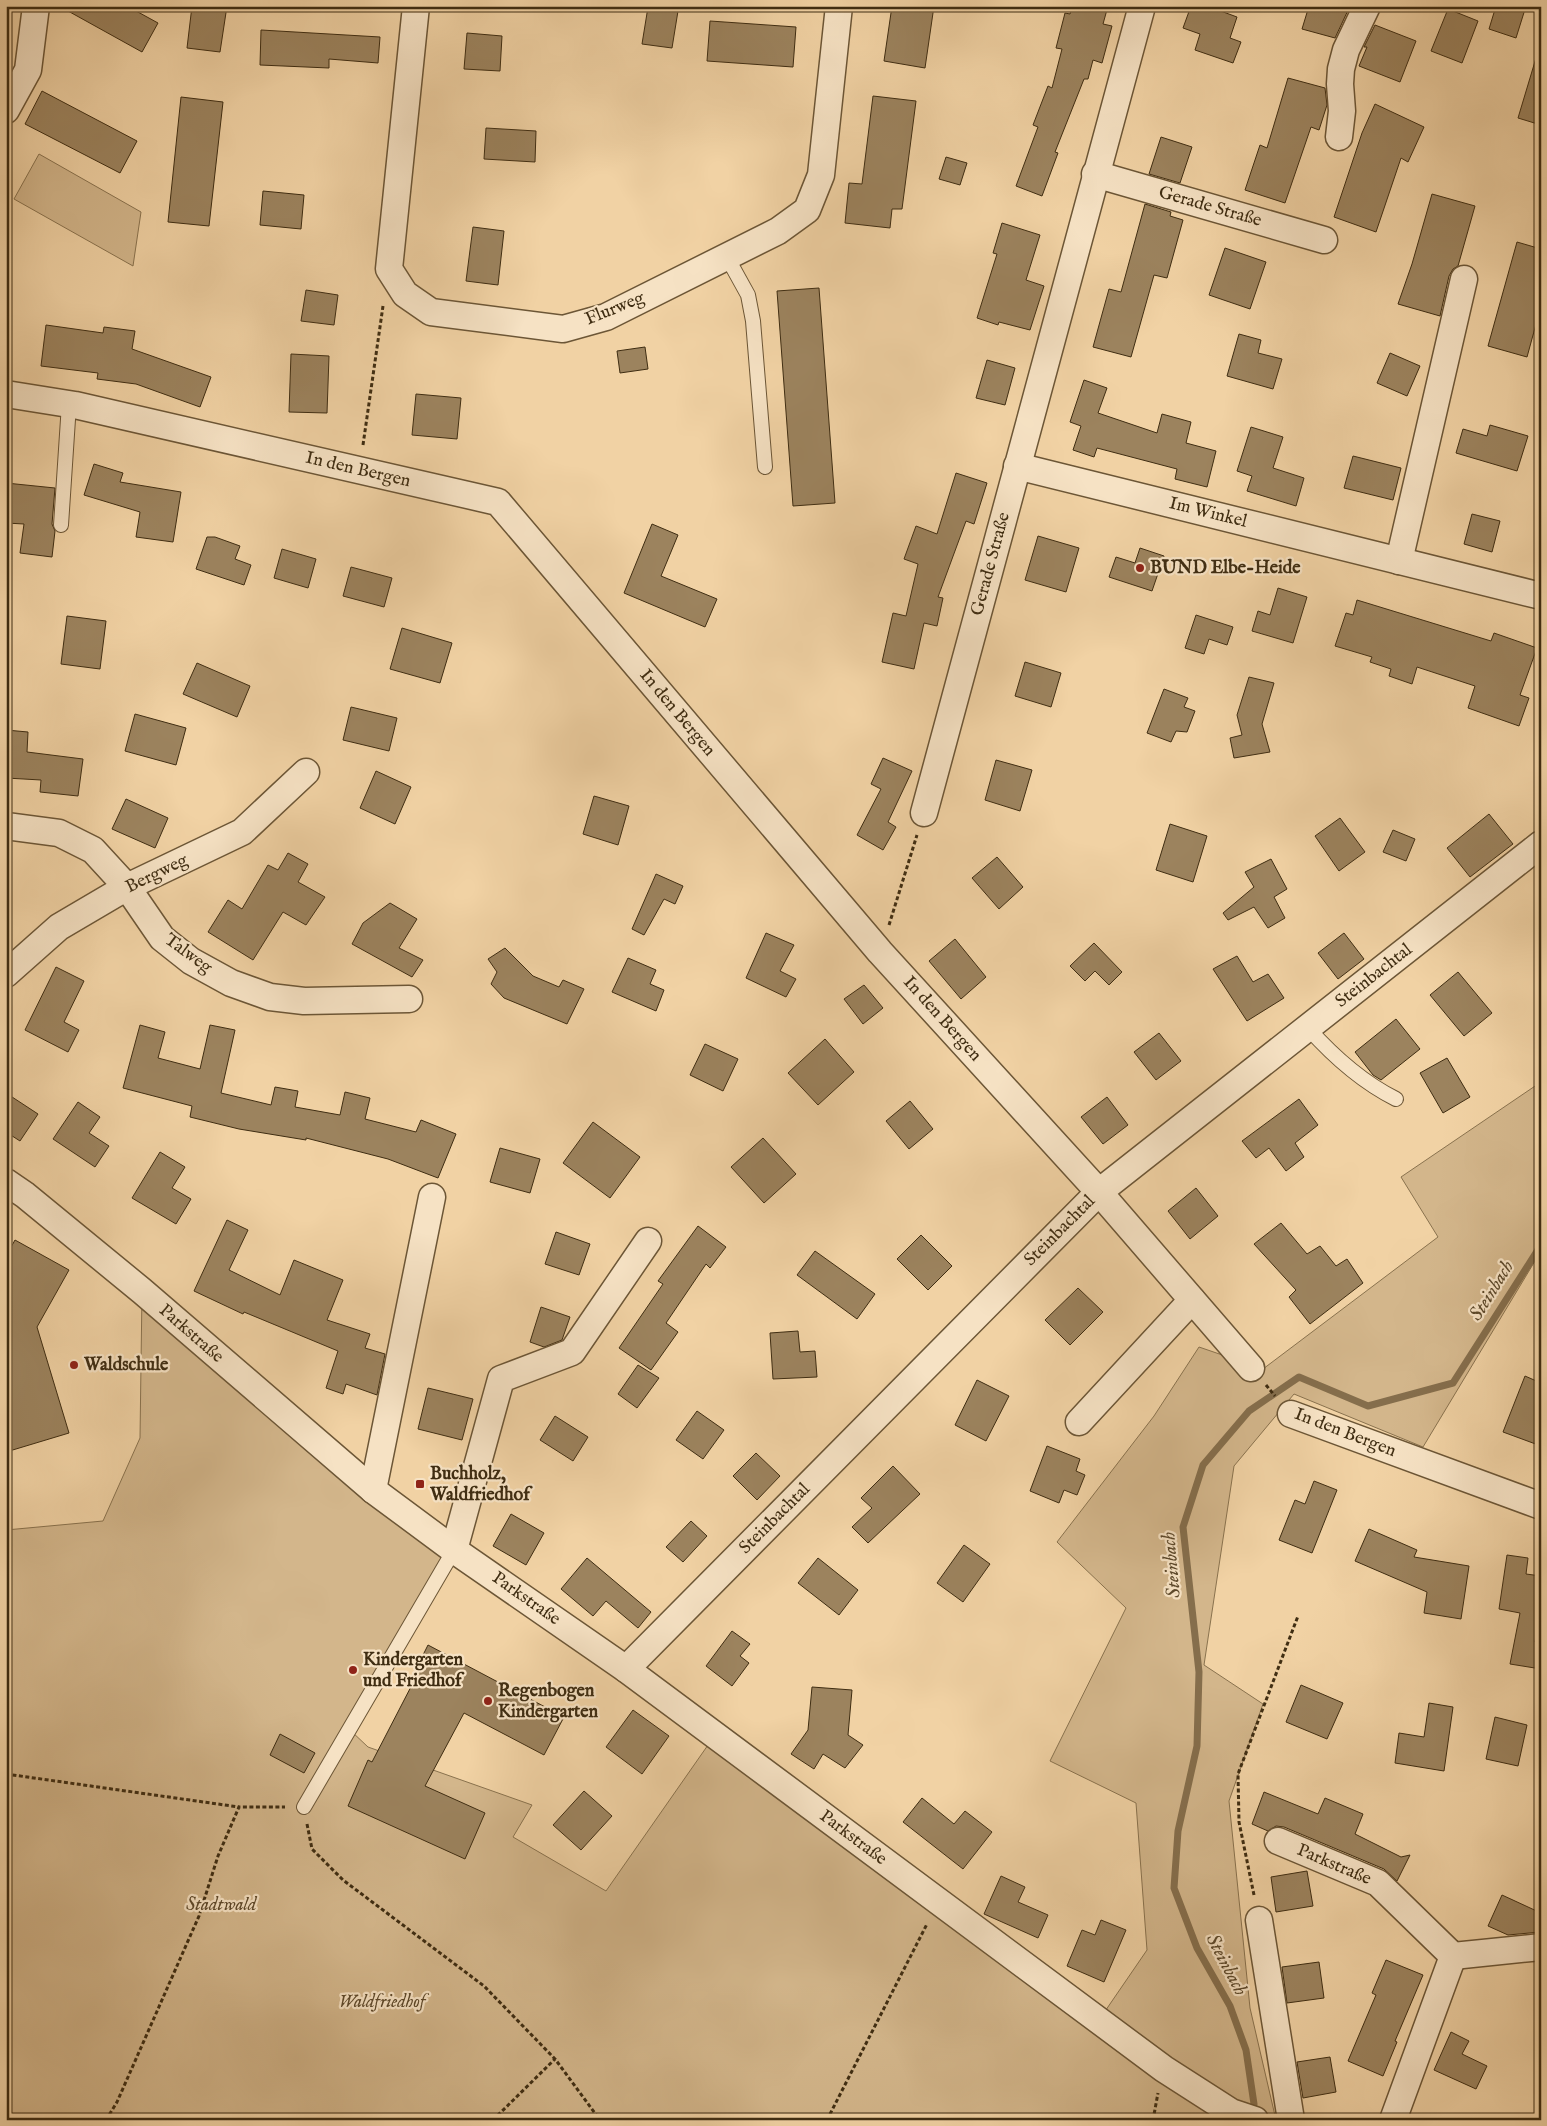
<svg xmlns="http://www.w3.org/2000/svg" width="1547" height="2126" viewBox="0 0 1547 2126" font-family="'IM FELL English',serif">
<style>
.green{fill:#d3b68b;stroke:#89724e}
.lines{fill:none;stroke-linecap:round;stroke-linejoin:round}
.stream{stroke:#856e4c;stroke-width:7}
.building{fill:#9c835e;stroke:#3f2d12}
.service-casing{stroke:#6c5636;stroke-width:16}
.minor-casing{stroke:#6c5636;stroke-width:29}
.path{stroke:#3f2d12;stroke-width:3;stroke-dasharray:4 2.5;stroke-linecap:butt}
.service{stroke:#f6e2c4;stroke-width:14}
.minor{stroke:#f6e2c4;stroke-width:26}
.poi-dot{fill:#8f2418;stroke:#f6e2c4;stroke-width:2}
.labels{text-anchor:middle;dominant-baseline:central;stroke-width:4.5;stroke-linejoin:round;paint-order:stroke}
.street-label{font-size:18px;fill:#3f2d12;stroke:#f6e2c4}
.poi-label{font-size:18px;font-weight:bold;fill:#3f2d12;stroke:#f6e2c4;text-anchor:start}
.park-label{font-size:18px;font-style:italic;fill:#5d482a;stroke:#f6e2c4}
.water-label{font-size:19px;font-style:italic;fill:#5c482a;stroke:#f6e2c4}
</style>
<rect width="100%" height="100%" fill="#f1d2a4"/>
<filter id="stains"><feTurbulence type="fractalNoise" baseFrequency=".004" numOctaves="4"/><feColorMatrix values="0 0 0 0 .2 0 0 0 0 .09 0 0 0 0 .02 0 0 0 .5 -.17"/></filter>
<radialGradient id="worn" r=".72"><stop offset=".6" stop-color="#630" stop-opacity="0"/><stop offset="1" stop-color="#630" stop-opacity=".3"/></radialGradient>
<!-- green -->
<g class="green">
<path d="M39,154L141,212L133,266L14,199Z"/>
<path d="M1541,1082V1251L1423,1447L1294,1394L1234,1466L1204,1665L1263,1704L1229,1801L1250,2008L1276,2120H6V1530L103,1521L140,1438L142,1291L454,1550L350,1730L368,1747L532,1805L513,1837L606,1891L715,1735L1099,2020L1147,1950L1136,1803L1050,1761L1126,1608L1057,1542L1154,1416L1199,1347L1263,1369L1438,1237L1401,1177Z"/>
</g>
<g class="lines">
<!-- stream -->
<path class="stream" d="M1254,2104L1246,2050L1230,2006L1197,1948L1174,1888L1178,1831L1197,1746L1199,1672L1183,1527L1203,1465L1249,1411L1299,1377L1368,1406L1453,1383L1541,1245"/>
</g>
<!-- building -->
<g class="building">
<path d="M59,6H127L158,23L142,52Z"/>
<path d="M192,6H227L220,52L187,48Z"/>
<path d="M892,6H934L925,68L884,61Z"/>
<path d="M1072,6H1108L1103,24L1112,26L1102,63L1093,60L1088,79H1084L1055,152L1058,153L1042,196L1016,186L1038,127L1033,125L1048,86L1052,88L1062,49L1056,48L1065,13L1070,14Z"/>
<path d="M1191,6H1207L1237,17L1230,38L1241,42L1233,63L1195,50L1200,34L1183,28Z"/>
<path d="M1309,6H1350L1335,38L1302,29Z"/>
<path d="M1496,6H1526L1516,38L1489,29Z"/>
<path d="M648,7L678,11L672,48L642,44Z"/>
<path d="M1448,9L1478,21L1462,63L1431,51Z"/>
<path d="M710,21L796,27L793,67L707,61Z"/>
<path d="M1375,25L1416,41L1400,82L1359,66L1367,47H1364Z"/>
<path d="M261,30L380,37L378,63L329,59V68L260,65Z"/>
<path d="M467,33L502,36L500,71L464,69Z"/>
<path d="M1536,58L1541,59V125L1518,118Z"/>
<path d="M1288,78L1325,88L1327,105L1319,130L1311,127L1285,203L1245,190L1260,145L1267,148Z"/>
<path d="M42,91L137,141L120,173L25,124Z"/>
<path d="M873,96L916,101L902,209H892L890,228L845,223L849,183L862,184Z"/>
<path d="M181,97L223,102L209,226L168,222Z"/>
<path d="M1375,104L1424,127L1408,162L1401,158L1376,232L1334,217L1362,133Z"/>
<path d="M486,128L536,131L535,162L484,159Z"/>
<path d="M1161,137L1192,147L1180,183L1149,174Z"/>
<path d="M946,157L967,163L960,185L939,179Z"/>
<path d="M263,191L304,195L301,229L260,225Z"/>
<path d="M1432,194L1475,206L1458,266L1453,269L1449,276L1440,316L1398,304L1412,264Z"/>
<path d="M1145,204L1171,212L1170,216L1183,220L1167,278L1154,275L1131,357L1093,347L1109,289L1121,292Z"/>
<path d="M1002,223L1040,235L1026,280L1044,286L1030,330L999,322L998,325L977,318L997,254L993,253Z"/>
<path d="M473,227L504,231L498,285L466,281Z"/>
<path d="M1517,242L1541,249V306L1527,357L1488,346Z"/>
<path d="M1225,248L1266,262L1250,309L1209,295Z"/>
<path d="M819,288L835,503L793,506L777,291Z"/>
<path d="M306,290L338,295L334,325L301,321Z"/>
<path d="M46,325L103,333L104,327L135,331L132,349L211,377L200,407L136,384L97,379L98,373L41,366Z"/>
<path d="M1239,334L1261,340L1258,353L1282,359L1273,389L1227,376Z"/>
<path d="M645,347L648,369L620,373L617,351Z"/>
<path d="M1390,353L1420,366L1407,396L1377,383Z"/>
<path d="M291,354L329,356L327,413L289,412Z"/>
<path d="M987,360L1015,368L1005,405L976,398Z"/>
<path d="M1084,380L1107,388L1098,413L1157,433L1162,414L1191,422L1186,443L1216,451L1207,487L1175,479L1177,469L1097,448L1094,457L1073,450L1081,426L1070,422Z"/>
<path d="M416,394L461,398L457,439L412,435Z"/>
<path d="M1490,425L1528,436L1517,471L1456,453L1463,429L1487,436Z"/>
<path d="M1251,427L1283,437L1273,468L1304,478L1296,506L1247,491L1252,476L1237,471Z"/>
<path d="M1353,456L1401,468L1393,500L1344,488Z"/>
<path d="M94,464L123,473L120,482L181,492L173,542L136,537L140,512L84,495Z"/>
<path d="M956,473L987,483L974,524L966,521L938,597L943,598L937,626L924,623L914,669L882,662L893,613L906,616L918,564L904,559L916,526L937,534Z"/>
<path d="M6,483L55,488L52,524L55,531L52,557L20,553L24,524L6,523Z"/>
<path d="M1472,514L1500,521L1492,552L1464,544Z"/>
<path d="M652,524L678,535L661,576L717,599L705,627L624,593Z"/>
<path d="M1038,536L1079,548L1066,592L1025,580Z"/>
<path d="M207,537H215L240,546L235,559L251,565L244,585L196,569Z"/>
<path d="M1140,548L1164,556L1152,591L1109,577L1116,557L1135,563Z"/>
<path d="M282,549L316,559L308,588L274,578Z"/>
<path d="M351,567L392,578L384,607L343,596Z"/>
<path d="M1278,588L1307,597L1293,643L1252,631L1258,611L1270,615Z"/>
<path d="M1357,600L1491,641L1494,633L1537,648L1520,695L1529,698L1519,726L1468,708L1475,686L1417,667L1412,684L1389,676L1391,669L1370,662L1372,657L1335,646L1346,613L1353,615Z"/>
<path d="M1196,615L1233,627L1227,645L1209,639L1204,654L1185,648Z"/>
<path d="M67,616L106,621L100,669L61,664Z"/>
<path d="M402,628L452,643L440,683L390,669Z"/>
<path d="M1025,662L1061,673L1051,707L1015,696Z"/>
<path d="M197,663L250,686L237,717L183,694Z"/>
<path d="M1249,677L1274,683L1262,724L1270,752L1234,758L1230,738L1242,735L1237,715Z"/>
<path d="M1164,689L1188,698L1184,707L1195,711L1187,732L1176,731L1171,742L1147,733Z"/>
<path d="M351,707L397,718L389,751L343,740Z"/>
<path d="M135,714L186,728L176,765L125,751Z"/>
<path d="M6,730L28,732L27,752L83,759L78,796L40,792L41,780L6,778Z"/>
<path d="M883,758L912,771L888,822L896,827L883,850L857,835L881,789L871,784Z"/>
<path d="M996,760L1032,770L1020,811L985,800Z"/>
<path d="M376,771L411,787L395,824L360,808Z"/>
<path d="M594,796L629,806L618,845L583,834Z"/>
<path d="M126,799L168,818L155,848L112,829Z"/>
<path d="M1489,814L1513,844L1470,877L1447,848Z"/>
<path d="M1340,818L1365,852L1339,871L1315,836Z"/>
<path d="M1170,824L1207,836L1193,882L1156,870Z"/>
<path d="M1393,830L1415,839L1406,861L1383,852Z"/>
<path d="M288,853L308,864L298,882L325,897L306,925L283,912L253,960L208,932L228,900L242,909L268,865L278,870Z"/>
<path d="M997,857L1023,887L999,909L972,878Z"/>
<path d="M1271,859L1287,889L1274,897L1285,918L1268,928L1254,907L1228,920L1223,913L1254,887L1245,872Z"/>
<path d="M656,874L683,886L675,904L664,899L644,935L632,929Z"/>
<path d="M390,903L417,919L399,948L423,960L412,977L352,944L363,923Z"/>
<path d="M766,933L794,945L780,971L796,979L786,997L746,978Z"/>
<path d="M1344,933L1364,959L1338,979L1318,953Z"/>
<path d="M955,939L986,977L961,999L929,961Z"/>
<path d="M1094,943L1122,972L1109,985L1095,971L1085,981L1070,966Z"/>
<path d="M505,948L533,976L559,987L563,980L584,989L567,1024L504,998L491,984L497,972L488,959Z"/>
<path d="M1237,956L1253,982L1268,974L1284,998L1247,1021L1213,969Z"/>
<path d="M628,958L656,970L650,984L664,990L656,1011L612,992Z"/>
<path d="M56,967L84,981L64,1022L79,1030L68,1052L25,1030Z"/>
<path d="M1458,972L1492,1013L1464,1036L1430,995Z"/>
<path d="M864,985L883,1008L863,1024L844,999Z"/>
<path d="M1396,1019L1420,1049L1381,1080L1373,1075L1355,1052Z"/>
<path d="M140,1025L165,1032L158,1058L200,1069L210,1025L235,1030L221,1093L271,1105L275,1087L298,1091L295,1107L340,1115L345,1092L370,1098L365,1119L416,1132L421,1120L456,1134L438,1178L388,1159L306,1138V1140L239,1129L190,1117L192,1106L123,1088Z"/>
<path d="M1159,1033L1181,1061L1156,1080L1134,1052Z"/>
<path d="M825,1039L854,1072L818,1105L788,1073Z"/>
<path d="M705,1044L738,1059L723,1091L690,1075Z"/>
<path d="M1447,1058L1470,1097L1443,1113L1420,1073Z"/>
<path d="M6,1093L38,1114L20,1141L6,1132Z"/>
<path d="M1107,1097L1128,1125L1103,1144L1081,1117Z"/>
<path d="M1299,1099L1318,1125L1295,1143L1304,1157L1286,1171L1269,1148L1256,1158L1242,1141Z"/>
<path d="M910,1101L933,1129L909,1149L886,1121Z"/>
<path d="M78,1102L100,1117L89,1133L109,1146L95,1167L53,1139Z"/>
<path d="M593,1122L640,1157L610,1198L563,1163Z"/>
<path d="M763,1138L796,1174L764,1203L731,1167Z"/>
<path d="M500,1148L540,1159L530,1193L490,1182Z"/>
<path d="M160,1152L185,1167L172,1188L191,1199L176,1224L132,1198Z"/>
<path d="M1196,1188L1218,1216L1190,1239L1168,1211Z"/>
<path d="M227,1220L248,1230L229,1270L280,1295L294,1260L343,1280L327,1320L370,1334L365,1348L385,1354L377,1395L346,1384L343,1394L326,1388L338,1351L244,1312L243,1314L194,1291Z"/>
<path d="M1281,1223L1307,1254L1320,1246L1336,1266L1347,1259L1363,1283L1310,1324L1289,1297L1296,1290L1254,1244Z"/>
<path d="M698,1226L726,1247L710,1268L706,1264L666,1323L678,1332L651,1370L619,1348L663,1284L658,1281Z"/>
<path d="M556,1232L590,1244L579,1275L545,1264Z"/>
<path d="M921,1235L952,1266L928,1290L897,1259Z"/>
<path d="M15,1240L69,1270L37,1327L69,1433L6,1452V1256Z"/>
<path d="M815,1251L875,1294L857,1319L797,1275Z"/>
<path d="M1078,1288L1103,1312L1070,1345L1045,1320Z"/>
<path d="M541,1307L570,1317L562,1340L544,1347L530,1342Z"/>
<path d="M798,1331L800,1352L815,1351L817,1377L773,1379L770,1333Z"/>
<path d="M638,1365L659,1378L637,1408L618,1394Z"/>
<path d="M1525,1376L1541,1383V1446L1503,1432Z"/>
<path d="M977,1380L1009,1396L986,1441L955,1425Z"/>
<path d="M428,1388L473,1399L462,1440L418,1429Z"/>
<path d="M697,1411L724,1430L703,1459L676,1440Z"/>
<path d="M555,1416L588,1437L573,1461L540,1440Z"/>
<path d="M1047,1446L1080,1459L1076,1471L1085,1475L1077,1495L1064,1490L1059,1503L1030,1491Z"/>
<path d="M756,1453L780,1476L757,1500L733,1476Z"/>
<path d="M893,1466L920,1494L868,1543L852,1527L872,1508L861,1498Z"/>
<path d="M1314,1481L1337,1490L1312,1553L1279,1540L1295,1500L1305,1504Z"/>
<path d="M511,1514L544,1533L526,1565L493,1546Z"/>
<path d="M691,1521L707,1536L683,1562L666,1547Z"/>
<path d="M1369,1529L1417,1550L1414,1557L1469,1566L1461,1619L1424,1613L1427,1592L1355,1561Z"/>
<path d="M964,1545L990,1564L963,1602L937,1583Z"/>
<path d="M1507,1555L1528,1558L1526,1574L1541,1576V1604L1535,1642L1541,1643V1669L1510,1664L1520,1613L1499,1609Z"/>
<path d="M587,1558L651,1612L638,1628L606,1601L593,1616L561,1589Z"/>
<path d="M818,1558L858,1590L839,1615L798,1583Z"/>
<path d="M732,1631L750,1644L740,1656L749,1663L732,1686L706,1666Z"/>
<path d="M428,1645L564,1717L544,1755L464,1713L425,1786L485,1813L465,1859L348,1806L368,1760L372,1762L415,1679L412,1677Z"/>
<path d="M1301,1685L1343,1703L1327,1739L1286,1722Z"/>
<path d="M812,1687L852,1690L848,1735L863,1745L845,1768L823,1754L814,1769L791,1754L808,1730Z"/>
<path d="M1429,1703L1453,1707L1444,1771L1395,1763L1399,1733L1424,1737Z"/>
<path d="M633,1710L669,1736L642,1774L606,1747Z"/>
<path d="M1495,1717L1527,1725L1518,1766L1486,1759Z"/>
<path d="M280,1734L315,1753L304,1773L270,1755Z"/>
<path d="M584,1791L612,1816L581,1850L553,1825Z"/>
<path d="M1264,1792L1318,1814L1325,1798L1363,1814L1355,1834L1401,1857L1410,1855L1397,1881L1384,1869L1284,1827L1276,1826L1268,1831L1252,1824Z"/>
<path d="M922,1798L954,1824L965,1811L992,1832L963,1869L903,1822Z"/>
<path d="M1307,1871L1313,1906L1276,1912L1271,1877Z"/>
<path d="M1001,1876L1025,1887L1018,1902L1048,1915L1038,1938L984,1914Z"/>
<path d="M1502,1895L1541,1913L1540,1932L1508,1935L1488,1926Z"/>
<path d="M1101,1920L1126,1930L1104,1982L1067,1966L1082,1930L1095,1935Z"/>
<path d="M1386,1960L1423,1975L1395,2041L1397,2042L1383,2076L1348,2061L1376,1995L1372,1993Z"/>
<path d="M1319,1962L1324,1998L1287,2003L1282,1967Z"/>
<path d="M1451,2032L1469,2041L1462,2054L1487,2066L1476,2089L1434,2070Z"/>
<path d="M1330,2057L1336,2092L1303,2098L1297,2062Z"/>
</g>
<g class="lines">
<!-- service casing -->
<g class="service-casing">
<g id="service">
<path d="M727,257L748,295L753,321L765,467"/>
<path d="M61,525L69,404"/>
<path d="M1308,1028C1333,1056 1362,1082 1396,1099"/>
<path d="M304,1807L454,1550"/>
</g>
</g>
<!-- minor casing -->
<g class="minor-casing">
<g id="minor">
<path d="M416,6L389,269L405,294L431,312L563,329L606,317L778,231L807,210L821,175L839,6"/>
<path d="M6,110L28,70L36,6"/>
<path d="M1339,137L1342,111L1340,84L1341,69L1346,50L1367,6"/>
<path d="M1095,174L1324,240"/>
<path d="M6,394L75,405L498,502L880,952L1099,1192L1251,1368"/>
<path d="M1017,466L1541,596"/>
<path d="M1399,561L1464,279"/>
<path d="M924,813L1142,6"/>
<path d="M6,826L59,833L93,850L127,887L162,938L191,961L231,983L270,997L304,1001L409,999"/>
<path d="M6,974L59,927L127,887L242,832L306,772"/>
<path d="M6,1182L25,1195L142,1291L373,1490L454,1550L626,1669L1164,2069L1231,2112L1255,2120"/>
<path d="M1291,1414L1541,1506"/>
<path d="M1079,1422L1192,1300"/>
<path d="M373,1490L432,1197"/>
<path d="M454,1550L501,1379L572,1352L648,1241"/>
<path d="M626,1669L1099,1192L1541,844"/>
<path d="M1278,1841L1378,1883L1453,1956L1541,1947"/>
<path d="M1259,1920L1291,2120"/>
<path d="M1393,2120L1453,1956"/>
</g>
</g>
<!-- path -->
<g class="path">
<path d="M363,445L383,306"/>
<path d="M889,925L917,835"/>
<path d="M1266,1385L1275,1396"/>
<path d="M6,1774L239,1807"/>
<path d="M307,1824L312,1849L343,1880L484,1986L555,2059L600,2120"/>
<path d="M1254,1895L1239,1822L1238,1774L1298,1616"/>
<path d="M6,2117L34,2120"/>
<path d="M106,2120L117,2102L199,1916L218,1856L239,1807H285"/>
<path d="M493,2120L555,2059"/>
<path d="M827,2120L927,1924"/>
<path d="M1153,2120L1158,2093"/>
</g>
<!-- service -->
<use href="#service" class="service"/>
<!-- minor -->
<use href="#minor" class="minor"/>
</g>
<!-- markers -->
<g class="poi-dot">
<circle cx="1140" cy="568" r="5"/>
<circle cx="74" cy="1365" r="5"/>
<rect x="415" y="1479" width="10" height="10" rx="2.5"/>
<circle cx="353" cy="1670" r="5"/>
<circle cx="488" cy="1701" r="5"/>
</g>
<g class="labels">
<!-- street labels -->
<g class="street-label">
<text transform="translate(1210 207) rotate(16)">Gerade Straße</text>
<text transform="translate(615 309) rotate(-22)">Flurweg</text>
<text transform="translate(358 470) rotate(13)">In den Bergen</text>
<text transform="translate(1208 513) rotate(14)">Im Winkel</text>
<text transform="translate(991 564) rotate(-75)">Gerade Straße</text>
<text transform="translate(677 713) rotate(50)">In den Bergen</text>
<text transform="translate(157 874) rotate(-26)">Bergweg</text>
<text transform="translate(188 954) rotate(36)">Talweg</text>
<text transform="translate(1374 976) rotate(-38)">Steinbachtal</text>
<text transform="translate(942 1019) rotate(48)">In den Bergen</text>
<text transform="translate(1060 1231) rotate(-45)">Steinbachtal</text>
<text transform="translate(191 1334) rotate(41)">Parkstraße</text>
<text transform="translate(1345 1433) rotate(21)">In den Bergen</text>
<text transform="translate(775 1519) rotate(-45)">Steinbachtal</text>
<text transform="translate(526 1599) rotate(35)">Parkstraße</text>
<text transform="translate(853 1838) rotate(37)">Parkstraße</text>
<text transform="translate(1334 1865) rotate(23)">Parkstraße</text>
</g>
<!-- poi labels -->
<g class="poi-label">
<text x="1150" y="568">BUND Elbe-Heide</text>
<text x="84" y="1365">Waldschule</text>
<text x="430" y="1474">Buchholz,<tspan x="430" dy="21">Waldfriedhof</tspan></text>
<text x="363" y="1660">Kindergarten<tspan x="363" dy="21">und Friedhof</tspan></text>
<text x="498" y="1691">Regenbogen<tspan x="498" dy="21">Kindergarten</tspan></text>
</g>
<!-- park labels -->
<g class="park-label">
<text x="221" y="1905">Stadtwald</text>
<text x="382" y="2002">Waldfriedhof</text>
</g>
<!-- water labels -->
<g class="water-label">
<text transform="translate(1492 1291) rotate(-58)">Steinbach</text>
<text transform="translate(1172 1565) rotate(-95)">Steinbach</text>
<text transform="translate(1226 1965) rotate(62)">Steinbach</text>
</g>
</g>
<!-- margin -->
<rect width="1547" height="2126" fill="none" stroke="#f1d2a4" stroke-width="25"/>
<rect x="8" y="8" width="1532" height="2111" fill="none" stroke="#3f2d12" stroke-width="2.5"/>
<rect x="12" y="12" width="1522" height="2101" fill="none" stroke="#3f2d12"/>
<rect width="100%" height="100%" filter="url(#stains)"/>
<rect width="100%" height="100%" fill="url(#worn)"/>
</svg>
